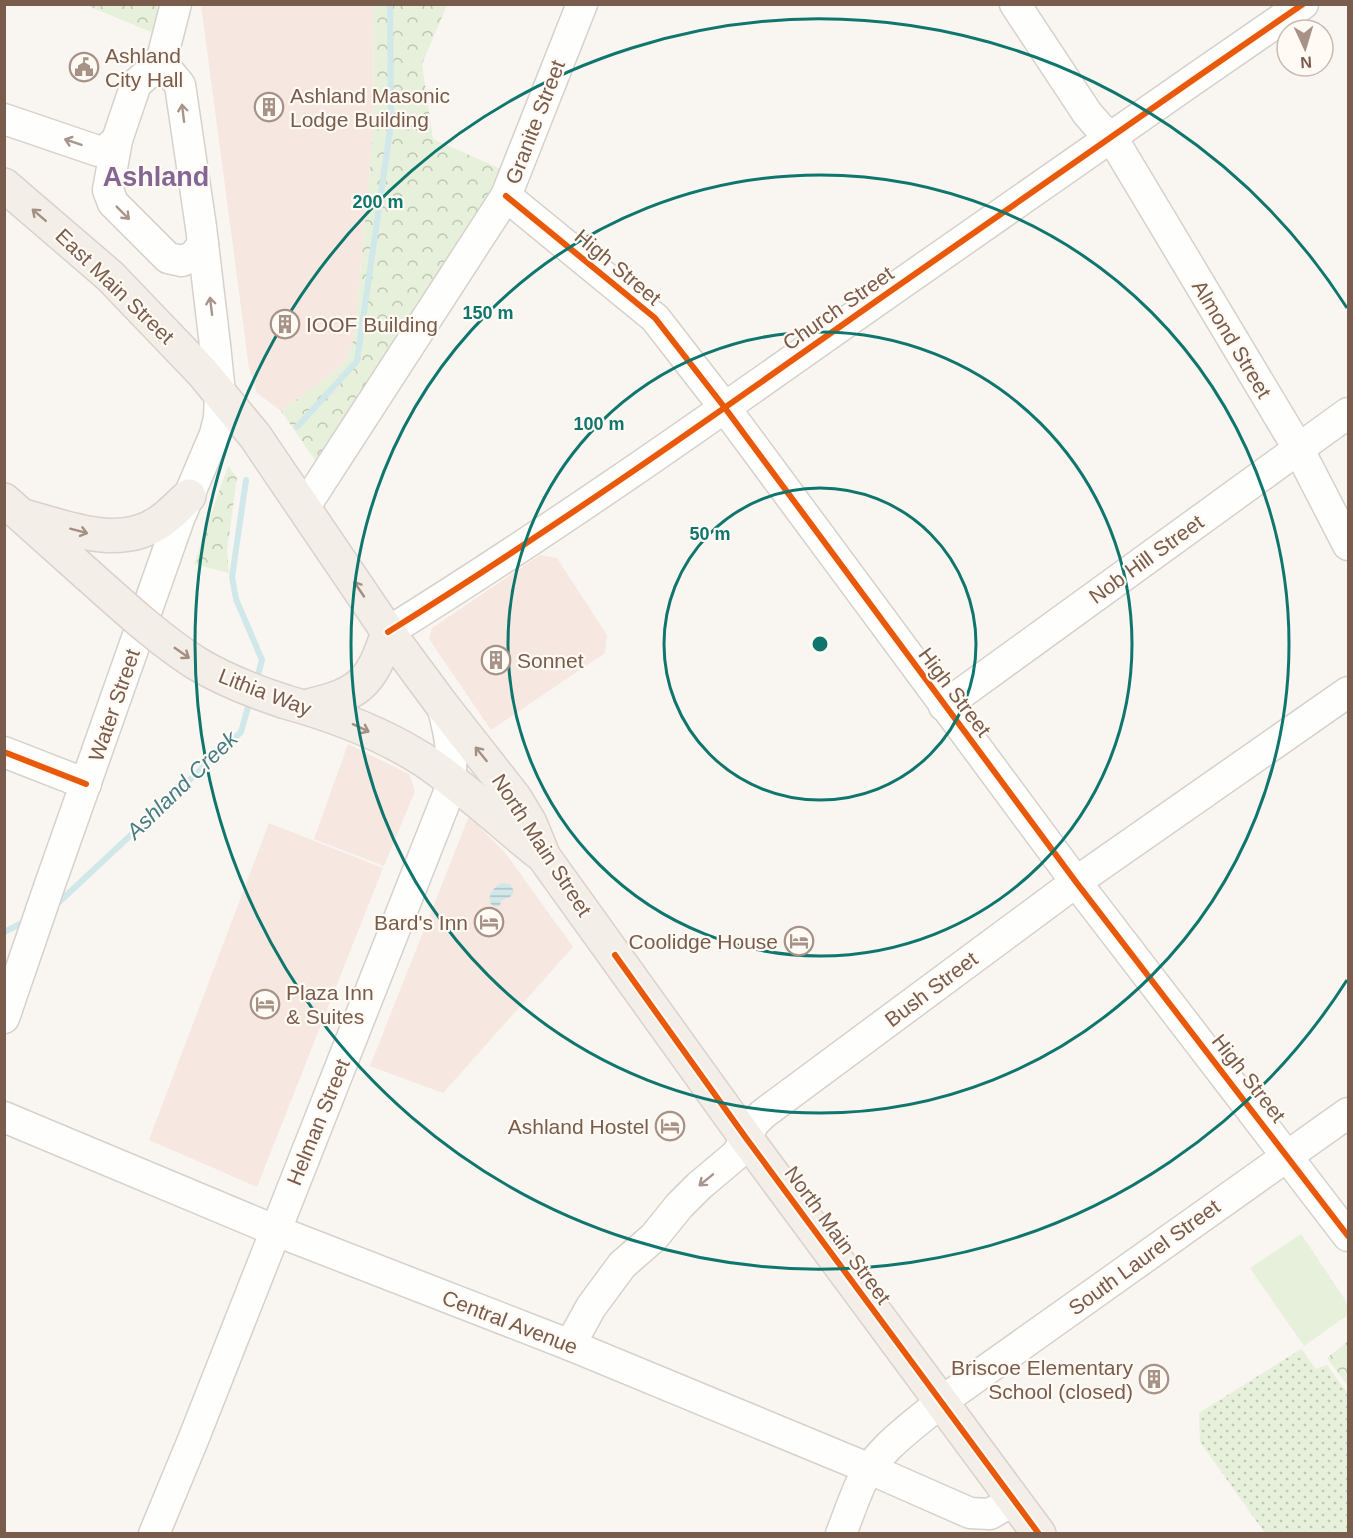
<svg xmlns="http://www.w3.org/2000/svg" width="1353" height="1538" viewBox="0 0 1353 1538" font-family="Arial,sans-serif">
<style>
.commercial{fill:#f6e8e1}
.grass{fill:url(#grass-dots)}
.park{fill:url(#park-crowns)}
.garden{fill:#e7f0db}
.water{fill:url(#water-rules)}
.lines{fill:none;stroke-linecap:round;stroke-linejoin:round}
.stream{stroke:#d0e8ea;stroke-width:6}
.minor-casing{stroke:#d7d1cb;stroke-width:33}
.major-casing{stroke:#dad1cc;stroke-width:36}
.minor{stroke:#fefefd;stroke-width:30}
.major{stroke:#f3eee8;stroke-width:33}
.major-bridge-casing{stroke:#dad1cc;stroke-width:36;stroke-linecap:butt}
.major-bridge{stroke:#f3eee8;stroke-width:33}
.cycleway-casing{stroke:#fffaf3;stroke-width:10}
.cycleway{stroke:#e8590c;stroke-width:6}
.oneway{stroke:#a8958b}
.oneway2{stroke:#a48f83}
.ring{fill:none;stroke:#0f766e;stroke-width:3}
.labels{text-anchor:middle;dominant-baseline:central;stroke-width:4.5;stroke-linejoin:round;paint-order:stroke}
.poi-label{font-size:21px;fill:#7a5c4d;stroke:#fffaf3;text-anchor:start}
.street-label{font-size:21px;fill:#7a5c4d;stroke:#fffaf3}
.water-label{font-size:22px;font-style:italic;fill:#437c86;stroke:#fffaf3}
.district-label{font-size:27px;font-weight:bold;fill:#846695;stroke:#fffaf3}
.centre{fill:#0f766e;stroke:#fffaf3;stroke-width:3}
.ring-label{font-size:18px;text-anchor:middle;font-weight:bold;fill:#0f766e;stroke:#fffaf3;stroke-width:4.5;stroke-linejoin:round;paint-order:stroke}
</style>
<defs>
<pattern id="grass-dots" width="8" height="8" patternUnits="userSpaceOnUse" patternTransform="scale(1.5)"><rect width="8" height="8" fill="#e7f0db"/><path d="M2 2h.1M6 6h.1" fill="none" stroke="#c0c6b4" stroke-width="1.8" stroke-linecap="round"/></pattern>
<pattern id="park-crowns" width="20" height="18" patternUnits="userSpaceOnUse" patternTransform="scale(1.5)"><rect width="20" height="18" fill="#e7f0db"/><path d="M2 6a3 3 0 1 1 6 0M12 15a3 3 0 1 1 6 0" fill="none" stroke="#c0c6b4"/></pattern>
<pattern id="water-rules" width="6" height="5" patternUnits="userSpaceOnUse" patternTransform="scale(1.5)"><rect width="6" height="5" fill="#d0e8ea"/><path d="M0 2.5h6" fill="none" stroke="#aebfc0"/></pattern>
</defs>
<rect width="100%" height="100%" fill="#f9f5f0"/>
<!-- commercial -->
<g class="commercial">
<path d="M201,5H373L374,126L354,338L348,357L340,367L281,411L257,393L249,368Z"/>
<path d="M540,555L557,558L607,635L605,653L491,730L429,639L432,628Z"/>
<path d="M348,744L409,774L415,791L384,866L314,839Z"/>
<path d="M469,816L507,855L573,947L443,1093L370,1066Z"/>
<path d="M269,823L383,868L257,1187L149,1140Z"/>
</g>
<!-- grass -->
<path class="grass" d="M1301,1349L1316,1369L1327,1365L1348,1394V1533H1265L1200,1442L1199,1413Z"/>
<!-- park -->
<g class="park">
<path d="M86,5H176L158,35Z"/>
<path d="M373,5H447L422,64L433,139L503,170L496,190L317,463L281,411L340,367L348,357L354,338L374,126Z"/>
<path d="M228,466L237,477L227,551L229,573L194,564Z"/>
<path d="M1348,1341V1386L1327,1358Z"/>
</g>
<!-- garden -->
<path class="garden" d="M1301,1234L1348,1304V1315L1304,1346L1250,1268Z"/>
<!-- water -->
<path class="water" d="M501,883L510,884L514,891L510,897L501,901L500,906L495,907L491,904C487,895 493,888 501,883Z"/>
<g class="lines">
<!-- stream -->
<g class="stream">
<path d="M297,427L357,361L391,124L390,4"/>
<path d="M246,480L232,577L236,599L262,660L256,682"/>
<path d="M56,905L241,732L250,700"/>
<path d="M4,932L28,920"/>
</g>
<!-- minor casing -->
<g class="minor-casing">
<g id="minor">
<path d="M1015,4L1087,113L1100,128L1111,136L1298,448L1348,545"/>
<path d="M4,119L98,151L106,150L117,140L136,84L161,62L176,4"/>
<path d="M117,140L108,190L113,203L168,258L182,261L194,256L203,244"/>
<path d="M506,196L655,318L725,408L1076,882L1348,1236"/>
<path d="M304,508L506,196L582,4"/>
<path d="M388,632C557,527 719,412 882,297C1021,199 1162,101 1303,4"/>
<path d="M944,706L1348,413"/>
<path d="M4,752L86,784"/>
<path d="M4,1018L49,887L179,519L215,434L219,418L220,393L215,345L201,227L180,85L161,62"/>
<path d="M4,1117L274,1230L570,1345L870,1469L970,1513L990,1514L1014,1500"/>
<path d="M570,1345L591,1307L622,1265L654,1237L679,1206L699,1186L737,1154L754,1123L763,1114L1076,882L1348,692"/>
<path d="M154,1534L193,1440L449,792C454,757 451,739 442,705"/>
<path d="M841,1534C848,1516 854,1498 862,1481C879,1448 914,1425 941,1402L1348,1113"/>
</g>
</g>
<!-- major casing -->
<g class="major-casing">
<g id="major">
<path d="M4,185L110,276L202,372L255,436L388,632L442,705L515,798L530,823L544,857L746,1138L1039,1534"/>
<path d="M4,500L88,575"/>
<path d="M23,516C66,527 120,551 161,521C171,514 180,504 189,496"/>
<path d="M286,702C333,715 381,733 422,759C463,786 499,821 538,852"/>
<path d="M304,707C357,695 371,686 388,632"/>
</g>
</g>
<!-- minor -->
<use href="#minor" class="minor"/>
<!-- major -->
<use href="#major" class="major"/>
<!-- major-bridge casing -->
<g class="major-bridge-casing">
<path id="major-bridge" d="M88,575C123,606 157,638 196,663C224,680 255,692 286,702"/>
</g>
<!-- major-bridge -->
<use href="#major-bridge" class="major-bridge"/>
<!-- cycleway casing -->
<g class="cycleway-casing">
<g id="cycleway">
<path d="M506,196L655,318L725,408L1076,882L1348,1236"/>
<path d="M388,632C557,527 719,412 882,297C1021,199 1162,101 1303,4"/>
<path d="M4,752L86,784"/>
<path d="M615,955L746,1138L1039,1534"/>
</g>
</g>
<!-- cycleway -->
<use href="#cycleway" class="cycleway"/>
</g>
<!-- one-way arrows -->
<defs><path id="oneway-shaft" d="M-6 0H5M1.5-3L5.5 0L1.5 3" fill="none" stroke-width="1.6" stroke-linecap="round" stroke-linejoin="round" transform="scale(1.5)"/></defs>
<g class="oneway">
<use href="#oneway-shaft" transform="translate(183 113) rotate(-97)"/>
<use href="#oneway-shaft" transform="translate(73 142) rotate(-161)"/>
<use href="#oneway-shaft" transform="translate(123 213) rotate(45)"/>
<use href="#oneway-shaft" transform="translate(211 306) rotate(-97)"/>
<use href="#oneway-shaft" transform="translate(706 1180) rotate(141)"/>
</g>
<g class="oneway2">
<use href="#oneway-shaft" transform="translate(39 215) rotate(-139)"/>
<use href="#oneway-shaft" transform="translate(79 531) rotate(15)"/>
<use href="#oneway-shaft" transform="translate(359 589) rotate(-124)"/>
<use href="#oneway-shaft" transform="translate(182 653) rotate(35)"/>
<use href="#oneway-shaft" transform="translate(361 728) rotate(25)"/>
<use href="#oneway-shaft" transform="translate(481 754) rotate(-129)"/>
</g>
<!-- distance rings -->
<g class="ring">
<circle cx="820" cy="644" r="156"/>
<circle cx="820" cy="644" r="312"/>
<circle cx="820" cy="644" r="469"/>
<path d="M1347 980A625 625 0 1 1 1347 308"/>
</g>
<!-- icons -->
<defs>
<g id="civic-ring" transform="scale(1.5)"><circle r="9.5" fill="#fffaf3" stroke="#a69286" stroke-width="1.5"/><path d="M-.6-6.5H3V-4.5H.6V-3L4-1V1h2V6H-6V1h2V-1L-.6-3ZM-1.2 2.5V6h2.4V2.5Z" fill="#a69286"/></g>
<g id="building-ring" transform="scale(1.5)"><circle r="9.5" fill="#fffaf3" stroke="#a69286" stroke-width="1.5"/><path d="M-4-6H4V6H1V3H-1V6H-4ZM-2.5-4.3h1.7v1.8h-1.7ZM.8-4.3h1.7v1.8H.8ZM-2.5-1h1.7V.8h-1.7ZM.8-1h1.7V.8H.8Z" fill="#a69286"/></g>
<g id="hotel-ring" transform="scale(1.5)"><circle r="9.5" fill="#fffaf3" stroke="#a69286" stroke-width="1.5"/><path d="M-6-4.5h1.5V1H6V5H4.5V3h-9V5H-6ZM-4 0a1.8 1.8 0 1 1 3.6 0ZM.5 0V-2.5h3Q6-2.5 6 0Z" fill="#a69286"/></g>
</defs>
<g fill-rule="evenodd">
<use href="#civic-ring" x="84" y="67"/>
<use href="#building-ring" x="269" y="107"/>
<use href="#building-ring" x="285" y="324"/>
<use href="#building-ring" x="496" y="660"/>
<use href="#hotel-ring" x="489" y="922"/>
<use href="#hotel-ring" x="799" y="941"/>
<use href="#hotel-ring" x="265" y="1004"/>
<use href="#hotel-ring" x="670" y="1126"/>
<use href="#building-ring" x="1154" y="1379"/>
</g>
<g class="labels">
<!-- poi labels -->
<g class="poi-label">
<text x="105" y="55">Ashland<tspan x="105" dy="24">City Hall</tspan></text>
<text x="290" y="95">Ashland Masonic<tspan x="290" dy="24">Lodge Building</tspan></text>
<text x="306" y="324">IOOF Building</text>
<text x="517" y="660">Sonnet</text>
<text x="468" y="922" text-anchor="end">Bard's Inn</text>
<text x="778" y="941" text-anchor="end">Coolidge House</text>
<text x="286" y="992">Plaza Inn<tspan x="286" dy="24">&amp; Suites</tspan></text>
<text x="649" y="1126" text-anchor="end">Ashland Hostel</text>
<text x="1133" y="1367" text-anchor="end">Briscoe Elementary<tspan x="1133" dy="24">School (closed)</tspan></text>
</g>
<!-- street labels -->
<g class="street-label">
<text transform="translate(535 122) rotate(-69)">Granite Street</text>
<text transform="translate(618 267) rotate(40)">High Street</text>
<text transform="translate(115 286) rotate(44)">East Main Street</text>
<text transform="translate(838 308) rotate(-35)">Church Street</text>
<text transform="translate(1232 339) rotate(59)">Almond Street</text>
<text transform="translate(1146 559) rotate(-36)">Nob Hill Street</text>
<text transform="translate(265 692) rotate(21)">Lithia Way</text>
<text transform="translate(955 692) rotate(53)">High Street</text>
<text transform="translate(114 705) rotate(-71)">Water Street</text>
<text transform="translate(542 845) rotate(57)">North Main Street</text>
<text transform="translate(931 989) rotate(-37)">Bush Street</text>
<text transform="translate(1249 1078) rotate(52)">High Street</text>
<text transform="translate(318 1122) rotate(-68)">Helman Street</text>
<text transform="translate(838 1235) rotate(54)">North Main Street</text>
<text transform="translate(1144 1257) rotate(-36)">South Laurel Street</text>
<text transform="translate(510 1322) rotate(21)">Central Avenue</text>
</g>
<!-- water labels -->
<g class="water-label">
<text transform="translate(182 785) rotate(-44)">Ashland Creek</text>
</g>
<!-- district labels -->
<g class="district-label">
<text x="156" y="177">Ashland</text>
</g>
</g>
<circle cx="820" cy="644" r="9" class="centre"/>
<g class="ring-label">
<text x="378" y="208">200 m</text>
<text x="488" y="319">150 m</text>
<text x="599" y="430">100 m</text>
<text x="710" y="540">50 m</text>
</g>
<!-- border -->
<rect width="1353" height="1538" fill="none" stroke="#7a5c4d" stroke-width="12"/>
<!-- north arrow -->
<g transform="translate(1305 48) rotate(176)"><circle r="28" fill="#fffaf3" stroke="#cabbb1" stroke-width="1.5"/>
<path d="M0-4.5L10 22L0 15L-10 22Z" fill="#a69286"/>
<text y="-9" font-size="16" font-weight="bold" text-anchor="middle" fill="#7a5c4d">N</text>
</g>
</svg>
